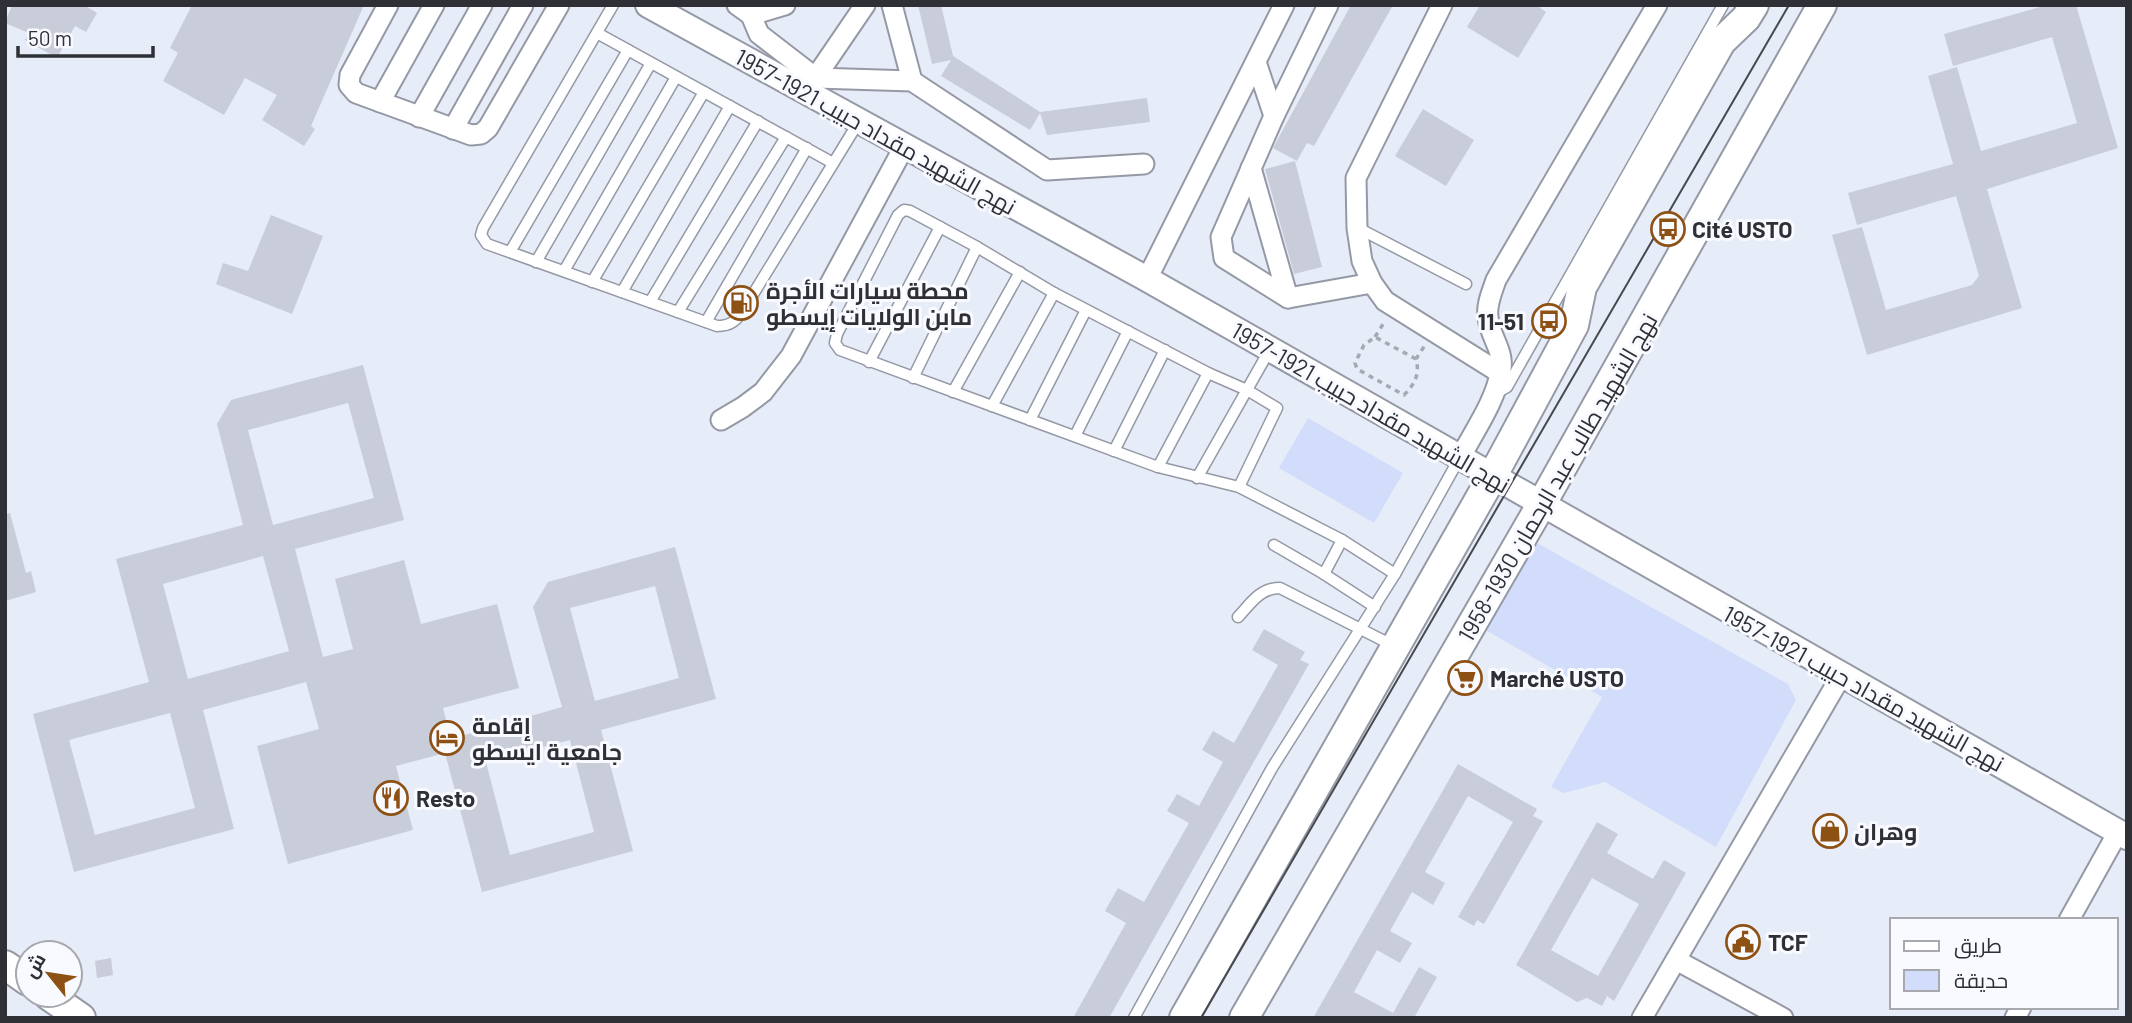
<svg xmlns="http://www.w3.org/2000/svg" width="2132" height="1023" viewBox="0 0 2132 1023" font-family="Barlow,Cairo,sans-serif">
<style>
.green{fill:#d2ddfb}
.building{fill:#c8cdd9;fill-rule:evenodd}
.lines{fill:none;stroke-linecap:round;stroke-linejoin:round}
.service-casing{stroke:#9599a5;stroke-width:13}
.minor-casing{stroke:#9599a5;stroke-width:23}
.tertiary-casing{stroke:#9599a5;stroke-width:28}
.secondary-casing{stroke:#9599a5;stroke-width:32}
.path{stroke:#a5a9b3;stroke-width:3.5;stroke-dasharray:5 5;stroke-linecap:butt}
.service{stroke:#fff;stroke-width:10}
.minor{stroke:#fff;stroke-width:19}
.tertiary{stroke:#fff;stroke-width:24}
.secondary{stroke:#fff;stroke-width:28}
.tram{stroke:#47494f;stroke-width:2}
.labels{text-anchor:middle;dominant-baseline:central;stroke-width:6;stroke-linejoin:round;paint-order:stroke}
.street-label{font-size:23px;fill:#2e3035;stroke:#f8faff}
.poi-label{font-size:23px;font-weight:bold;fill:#2e3035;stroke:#f8faff;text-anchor:start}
</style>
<rect width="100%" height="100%" fill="#e7ecf9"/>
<!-- green -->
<g class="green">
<path d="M1308,418L1403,473L1374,523L1279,468Z"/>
<path d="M1532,540L1788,684L1796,700L1716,847L1605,782L1564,793L1551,787L1602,697L1482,628Z"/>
</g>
<!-- building -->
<g class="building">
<path d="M12,5H84L97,13L86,32L75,26L57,58L25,40L29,33L5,23Z"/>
<path d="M192,5H364L311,126L315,129L304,146L262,120L277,95L245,78L224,115L163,81L178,53L170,48Z"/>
<path d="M918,5H941L953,56L1040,112L1147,98L1150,122L1047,135L1040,113L1030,130L941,76L951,60L932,64Z"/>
<path d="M1351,5H1393L1314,146L1307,143L1297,161L1273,148Z"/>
<path d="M1480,5H1536L1546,12L1518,58L1467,27Z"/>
<path d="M2047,5H2076L2118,148L1987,189L2022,308L1867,355L1832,235L1862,227L1886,310L1972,285L1979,276L1956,196L1857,225L1848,193L1953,164L1928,76L1957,67L1981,151L2077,123L2052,37L1953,66L1944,34Z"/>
<path d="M1423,109L1474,140L1446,186L1395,156Z"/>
<path d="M1295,161L1322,267L1294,274L1265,169Z"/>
<path d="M271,215L323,236L292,314L216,284L223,263L248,271Z"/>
<path d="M363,365L404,520L295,549L323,657L353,649L335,579L404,560L421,624L497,604L519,688L443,708L451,739L562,707L533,607L548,582L675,547L716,699L601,730L633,851L482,892L445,753L396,766L413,830L288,864L257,746L319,729L306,682L203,710L234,829L74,872L33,714L149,682L116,559L243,525L217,424L231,400ZM348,403L374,498L273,525L248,430ZM263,556L289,651L188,679L163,584ZM655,586L679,678L595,701L570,608ZM170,713L195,808L95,835L69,740ZM570,740L594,832L510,855L486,762Z"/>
<path d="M10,513L26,573L31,571L36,592L5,601V514Z"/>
<path d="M1264,629L1305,652L1300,660L1309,664L1109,1018H1073L1126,923L1105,911L1118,888L1144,902L1189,823L1167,811L1177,794L1199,806L1223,762L1202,750L1213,731L1234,743L1278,665L1252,650Z"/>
<path d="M1458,764L1537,809L1533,816L1543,821L1484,924L1477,920L1474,926L1458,917L1513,822L1468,796L1425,872L1445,883L1433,905L1412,892L1390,931L1412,943L1400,963L1377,950L1354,992L1393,1013L1419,967L1437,977L1414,1018H1313Z"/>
<path d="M1597,822L1618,834L1607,853L1653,879L1664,860L1686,873L1614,1001L1607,996L1602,1006L1587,998L1577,1002L1516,965ZM1592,878L1639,904L1598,976L1551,950Z"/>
<path d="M111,958L113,975L97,978L95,961Z"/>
</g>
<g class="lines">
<!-- service casing -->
<g class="service-casing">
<g id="service">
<path d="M613,5L483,228L481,235L487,244L717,326C731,326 736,321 744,309L858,123"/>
<path d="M597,33L833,163"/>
<path d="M1358,228L1466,284"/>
<path d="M510,252L628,50"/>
<path d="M536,262L651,63"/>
<path d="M564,271L676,77"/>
<path d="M592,282L704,92"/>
<path d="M622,292L730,106"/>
<path d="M650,302L758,121"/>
<path d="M678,312L786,137"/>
<path d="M706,322L807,148"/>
<path d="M869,362L940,227"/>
<path d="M913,378L977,247"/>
<path d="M953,392L1020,272"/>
<path d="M1496,393L1507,387L1723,5"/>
<path d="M992,406L1054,293"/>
<path d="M1030,420L1086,310"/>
<path d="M1075,436L1128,331"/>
<path d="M1114,451L1165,350"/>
<path d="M1158,467L1208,373"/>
<path d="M1197,478L1269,351"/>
<path d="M1239,487L1277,408L1247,390L1208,373L1054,293L977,247L910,211L904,210L898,215L837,334L835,343L840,350L1158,467L1239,487L1342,540L1395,574"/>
<path d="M1274,545L1324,574L1375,607"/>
<path d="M1324,574L1342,540"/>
<path d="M1238,617C1251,603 1260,588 1280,588L1392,645"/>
<path d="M1134,1018L1272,768L1395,574L1459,459"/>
</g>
</g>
<!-- minor casing -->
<g class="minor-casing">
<g id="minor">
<path d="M388,5L350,75L349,85L356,93L471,135L481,134L488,128L559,5"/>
<path d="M737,5L751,15L785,5"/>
<path d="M892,5L912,81"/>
<path d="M1442,5L1356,178L1357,228L1362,261L1372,283L1385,301L1500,373"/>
<path d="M751,15L759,34L816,78L912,81L1047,170L1144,164"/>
<path d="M1256,62L1274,116L1221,237L1224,258L1288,298L1372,283"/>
<path d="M809,87L865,5"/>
<path d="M380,102L434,5"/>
<path d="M1274,116L1328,5"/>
<path d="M419,117L482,5"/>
<path d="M453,129L523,5"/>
<path d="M1251,168L1288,298"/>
<path d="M1147,279L1284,5"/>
<path d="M721,420L743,407L763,392L791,356L904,147"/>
<path d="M1460,458C1474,431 1496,401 1501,369C1504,350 1489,335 1488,317C1486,305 1492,292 1496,280L1657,5"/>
<path d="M2069,920L2118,832"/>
<path d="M1676,960L1783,1018"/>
<path d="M1642,1018L1841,676"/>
<path d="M2015,1018L2021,1007"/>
</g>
</g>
<!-- tertiary casing -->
<g class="tertiary-casing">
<path id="tertiary" d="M648,5L1147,279L2127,837"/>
</g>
<!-- secondary casing -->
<g class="secondary-casing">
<g id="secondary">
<path d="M5,965L28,981"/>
<path d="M48,995L81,1018"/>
<path d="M1184,1018L1492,477L1574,325L1582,287L1721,42L1746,18L1754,5"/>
<path d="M1244,1018L1541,505L1822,5"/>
</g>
</g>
<!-- path -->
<g class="path">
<path d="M1375,337L1385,321"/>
<path d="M1416,359L1375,337L1364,345L1355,363L1357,369L1404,395C1415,384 1420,374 1416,359L1425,345"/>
</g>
<!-- service -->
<use href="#service" class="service"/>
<!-- minor -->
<use href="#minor" class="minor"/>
<!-- tertiary -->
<use href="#tertiary" class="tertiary"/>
<!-- secondary -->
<use href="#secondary" class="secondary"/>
<!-- tram -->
<path class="tram" d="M1201,1018L1789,5"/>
</g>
<!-- icons -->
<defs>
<g id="bus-ring" transform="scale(1.75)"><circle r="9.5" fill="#f8faff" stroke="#8e5114" stroke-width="1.5"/><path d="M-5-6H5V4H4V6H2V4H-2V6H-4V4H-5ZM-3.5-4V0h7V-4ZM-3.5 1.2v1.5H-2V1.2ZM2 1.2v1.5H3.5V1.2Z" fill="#8e5114"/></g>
<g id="fuel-ring" transform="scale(1.75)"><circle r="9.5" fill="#f8faff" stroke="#8e5114" stroke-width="1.5"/><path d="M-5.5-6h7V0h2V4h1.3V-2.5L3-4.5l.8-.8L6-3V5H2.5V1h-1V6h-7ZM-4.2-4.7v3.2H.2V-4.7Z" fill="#8e5114"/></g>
<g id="supermarket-ring" transform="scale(1.75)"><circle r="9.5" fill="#f8faff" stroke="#8e5114" stroke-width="1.5"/><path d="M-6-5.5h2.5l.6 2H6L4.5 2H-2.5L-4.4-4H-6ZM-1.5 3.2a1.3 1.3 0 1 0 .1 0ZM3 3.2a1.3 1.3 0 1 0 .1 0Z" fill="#8e5114"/></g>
<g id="hotel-ring" transform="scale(1.75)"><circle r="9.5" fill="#f8faff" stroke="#8e5114" stroke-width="1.5"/><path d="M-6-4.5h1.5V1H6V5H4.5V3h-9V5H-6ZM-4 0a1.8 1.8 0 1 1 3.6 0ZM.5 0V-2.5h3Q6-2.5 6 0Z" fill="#8e5114"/></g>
<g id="restaurant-ring" transform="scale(1.75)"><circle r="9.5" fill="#f8faff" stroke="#8e5114" stroke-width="1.5"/><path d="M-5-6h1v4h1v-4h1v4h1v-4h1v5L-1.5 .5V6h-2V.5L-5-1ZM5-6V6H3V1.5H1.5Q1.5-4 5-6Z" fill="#8e5114"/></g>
<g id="shop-ring" transform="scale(1.75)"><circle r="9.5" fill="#f8faff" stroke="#8e5114" stroke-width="1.5"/><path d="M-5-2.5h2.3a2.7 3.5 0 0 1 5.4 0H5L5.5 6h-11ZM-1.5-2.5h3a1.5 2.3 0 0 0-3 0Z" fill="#8e5114"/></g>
<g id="civic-ring" transform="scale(1.75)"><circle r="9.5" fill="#f8faff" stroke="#8e5114" stroke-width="1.5"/><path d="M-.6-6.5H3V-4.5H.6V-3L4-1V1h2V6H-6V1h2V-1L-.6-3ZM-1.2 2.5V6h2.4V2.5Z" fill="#8e5114"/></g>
</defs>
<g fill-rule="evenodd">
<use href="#bus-ring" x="1668" y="229"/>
<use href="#fuel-ring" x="741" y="303"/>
<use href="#bus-ring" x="1549" y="321"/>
<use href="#supermarket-ring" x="1465" y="678"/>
<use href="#hotel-ring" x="447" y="738"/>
<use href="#restaurant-ring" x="391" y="798"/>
<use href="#shop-ring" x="1830" y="831"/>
<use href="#civic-ring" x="1743" y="942"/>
</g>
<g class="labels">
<!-- street labels -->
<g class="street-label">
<text transform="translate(876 131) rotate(29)">نهج الشهيد مقداد حبيب 1921-1957</text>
<text transform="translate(1371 407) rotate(30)">نهج الشهيد مقداد حبيب 1921-1957</text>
<text transform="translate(1557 477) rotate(-60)">نهج الشهيد طالب عبد الرحمان 1930-1958</text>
<text transform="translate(1864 688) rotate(29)">نهج الشهيد مقداد حبيب 1921-1957</text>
</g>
<!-- poi labels -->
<g class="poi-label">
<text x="1692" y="229">Cité USTO</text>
<text x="766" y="290">محطة سيارات الأجرة<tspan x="766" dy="26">مابن الولايات إيسطو</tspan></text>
<text x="1524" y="321" text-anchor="end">11-51</text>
<text x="1490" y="678">Marché USTO</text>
<text x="472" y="725">إقامة<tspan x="472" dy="26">جامعية ايسطو</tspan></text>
<text x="416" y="798">Resto</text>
<text x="1854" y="831">وهران</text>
<text x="1768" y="942">TCF</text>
</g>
</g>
<!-- border -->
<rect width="2132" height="1023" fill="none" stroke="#2e3035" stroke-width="14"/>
<!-- legend -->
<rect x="1890" y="918" width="228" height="91" fill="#f8faff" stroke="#a7a9ae" stroke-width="2"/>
<rect x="1904" y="941" width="35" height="10" fill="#ffffff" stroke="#a7a9ae" stroke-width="2"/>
<text x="1954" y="953" font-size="21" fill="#2e3035">طريق</text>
<rect x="1904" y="970" width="35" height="21" fill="#d2ddfb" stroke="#a7a9ae" stroke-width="2"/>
<text x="1954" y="988" font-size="21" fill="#2e3035">حديقة</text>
<!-- north arrow -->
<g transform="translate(49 974) rotate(300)"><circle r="33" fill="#f8faff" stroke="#a7a9ae" stroke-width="2"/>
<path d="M0-5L12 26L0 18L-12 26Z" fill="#8e5114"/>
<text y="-10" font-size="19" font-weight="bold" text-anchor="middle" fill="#2e3035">ش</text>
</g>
<!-- scale -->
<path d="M18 46v10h135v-10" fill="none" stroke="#2e3035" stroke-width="3.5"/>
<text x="28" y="46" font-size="21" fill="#2e3035" stroke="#f8faff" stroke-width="5" paint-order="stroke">50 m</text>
</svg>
